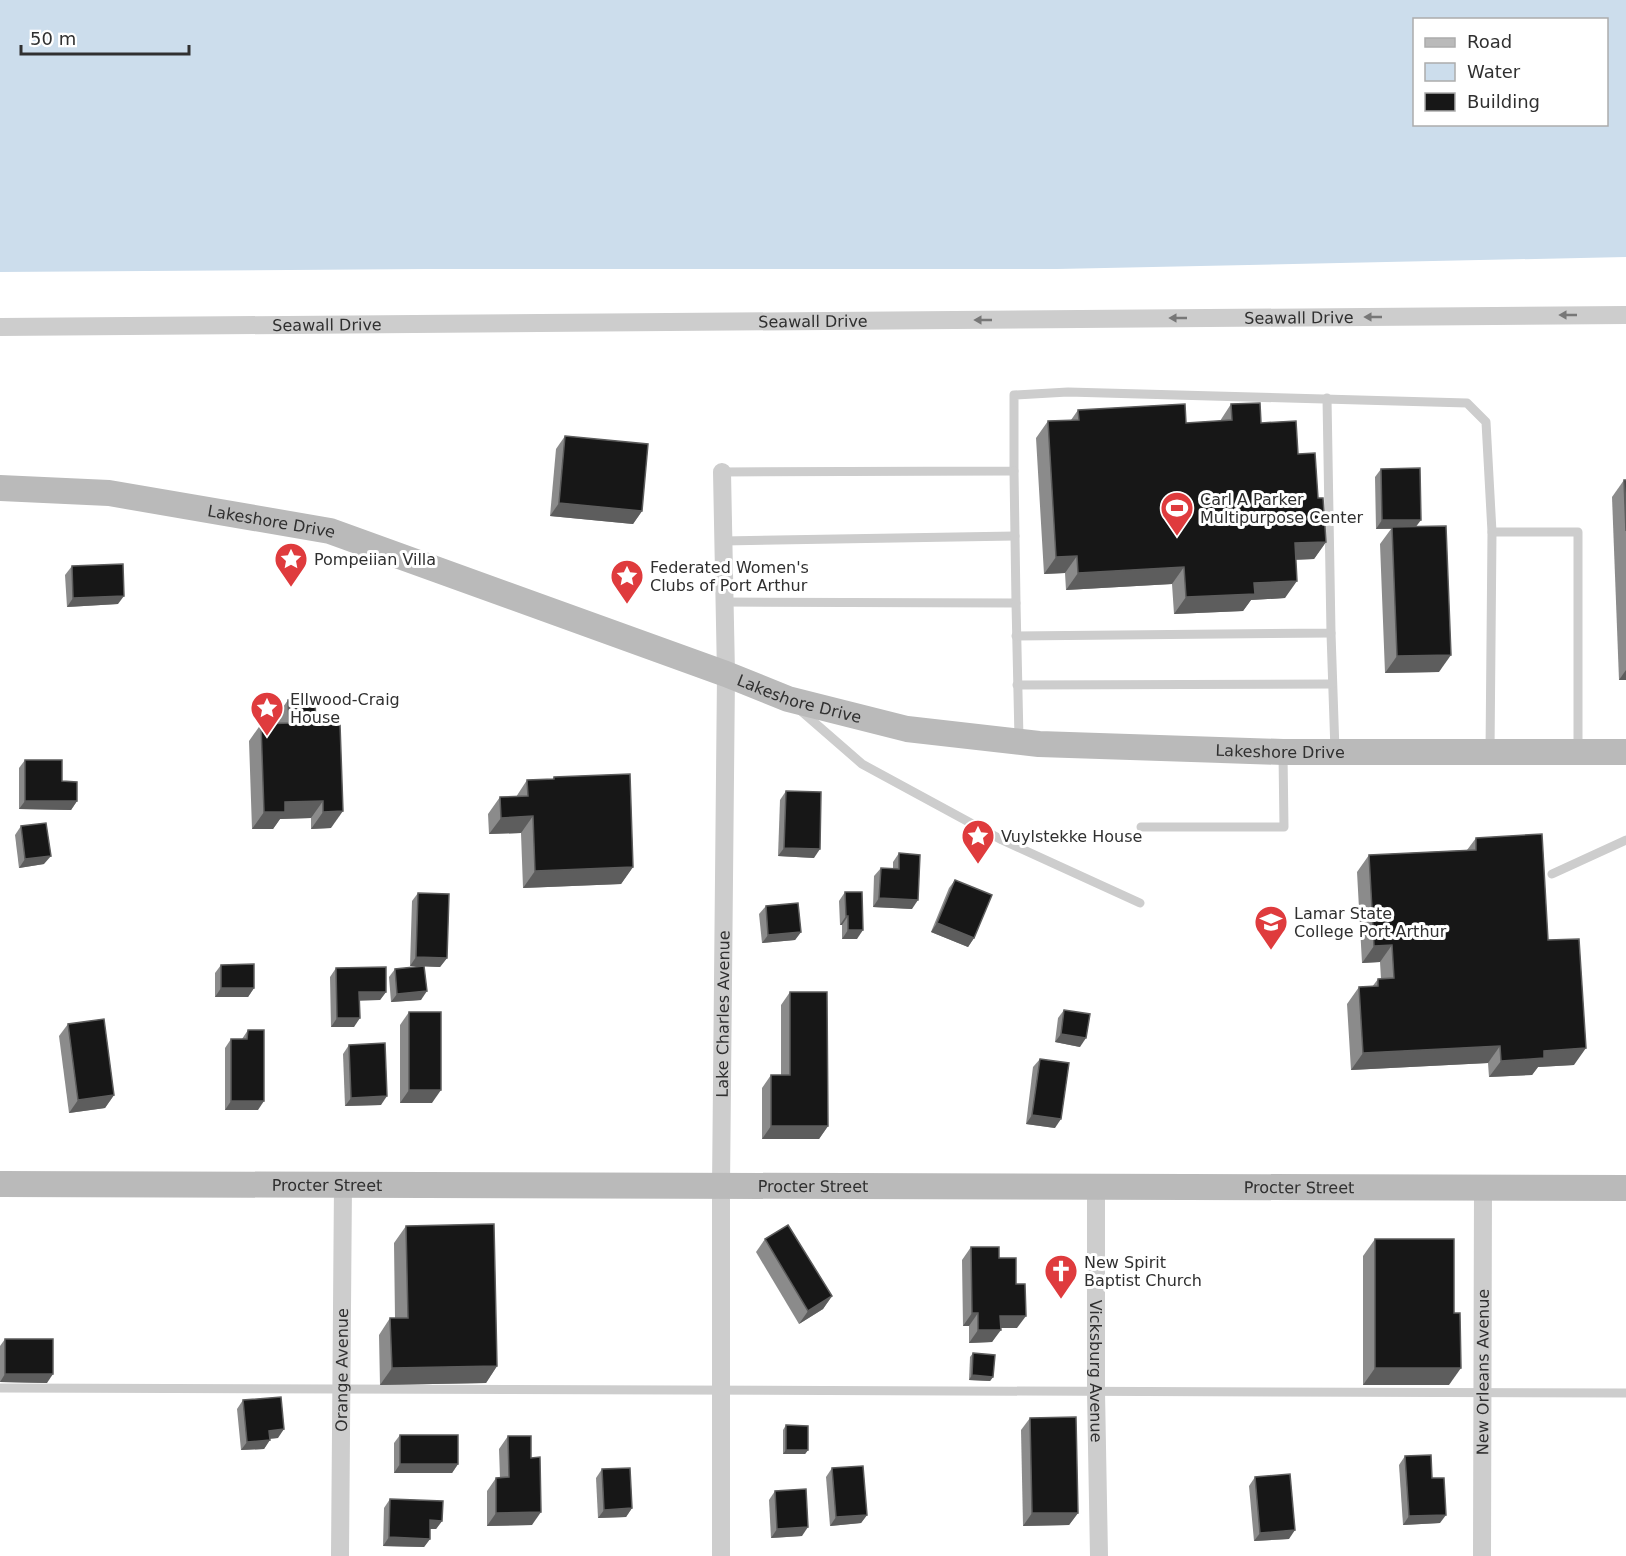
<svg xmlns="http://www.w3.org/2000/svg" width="1626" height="1556" viewBox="0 0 1626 1556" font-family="'DejaVu Sans',sans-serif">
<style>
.water{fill:#ccddec;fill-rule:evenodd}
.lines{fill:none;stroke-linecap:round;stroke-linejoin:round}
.lane{stroke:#cdcdcd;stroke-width:9}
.street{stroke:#cdcdcd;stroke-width:18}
.secondary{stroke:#bababa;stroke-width:26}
.wall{fill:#8b8b8b}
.shaded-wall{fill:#5d5d5d}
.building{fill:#171717;stroke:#5d5d5d;stroke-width:1.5}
.oneway{fill:#777}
.labels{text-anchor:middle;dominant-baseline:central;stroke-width:6;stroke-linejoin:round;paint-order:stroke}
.street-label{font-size:16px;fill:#303030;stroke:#fff}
.poi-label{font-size:16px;fill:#303030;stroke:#fff;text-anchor:start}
</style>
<rect width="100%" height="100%" fill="#fff"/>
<!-- water -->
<path class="water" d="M0,0H1626V257L1057,269H427L0,272ZM1414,20H1606V124H1414Z"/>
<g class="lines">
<!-- lane -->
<g class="lane">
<path d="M722,472L1014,471V395L1068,392L1467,403L1486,422L1492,532H1578V750"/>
<path d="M723,541L1015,536"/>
<path d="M724,602L1016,603L1014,471"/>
<path d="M1016,603L1019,739"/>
<path d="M1331,633L1335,751"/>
<path d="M1016,636L1331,633L1327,398"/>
<path d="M1017,685L1332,684"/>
<path d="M800,710L862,764L1002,840L1140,903"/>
<path d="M1490,752L1492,532"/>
<path d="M1141,827H1284L1283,754"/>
<path d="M1552,874L1626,840"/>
<path d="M0,1388L1626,1393"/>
</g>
<!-- street -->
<g class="street">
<path id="s1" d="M0,327L1626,315"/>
<path id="s2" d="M1096,1187V1392L1099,1556"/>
<path id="s3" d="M340,1556L343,1184"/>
<path id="s4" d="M721,1556V1186L726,674L722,472"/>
<path id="s5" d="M1482,1556L1483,1188"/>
</g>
<!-- secondary -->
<g class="secondary">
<path id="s6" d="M0,488L109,493L330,531L726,674L788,699L907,729L1039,744L1283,752H1626"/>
<path id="s7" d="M0,1184L1626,1188"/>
</g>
</g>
<!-- wall -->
<g class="wall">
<path d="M1231,404L1261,423L1298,454L1318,498L1326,542L1314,559L1296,560L1285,598L1251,600L1243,611L1174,614L1172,584L1066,590L1065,573L1044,574L1036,438L1048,421L1071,420L1078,410L1186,423L1220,421Z"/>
<path d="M565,436L642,511L633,524L550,516L556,449Z"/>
<path d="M1381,469L1416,527L1439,672L1385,673L1380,544L1391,529H1376L1375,477Z"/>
<path d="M1624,480H1626V680H1619L1612,497Z"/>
<path d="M72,566L118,604L67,607L65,575Z"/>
<path d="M288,700L316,725L331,828L311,829V818L280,819L273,829H252L249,741L261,724H277L276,717Z"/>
<path d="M25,760L62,781L77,801L71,810L19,809V768Z"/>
<path d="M554,777L633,867L621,884L523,888L521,833L489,834L488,814L500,797H516L527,780H552Z"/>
<path d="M786,791L814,858L778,856L780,800Z"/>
<path d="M21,826L44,864L19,868L15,835Z"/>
<path d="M1476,838L1548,940L1574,1065L1538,1067L1532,1075L1489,1077L1488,1063L1351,1070L1347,1004L1359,987H1372L1378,979H1381L1380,962L1362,963L1357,872L1369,855L1467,850Z"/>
<path d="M899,853L912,909L873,907L874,876L881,868H893V862Z"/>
<path d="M955,880L974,938L968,947L931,932L949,888Z"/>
<path d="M845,892L857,939H842V925H840L839,901Z"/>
<path d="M418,893L447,958L440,967L424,966L421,1000L391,1002L389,977L395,969L424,966H410L412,901Z"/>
<path d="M766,906L801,932L795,940L762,943L759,914Z"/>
<path d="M221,965L254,988L248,997H215V973Z"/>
<path d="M336,968L386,992L380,1000H360L354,1027H331L330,977Z"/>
<path d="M790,992L828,1126L819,1139H762V1088L771,1075H781V1005Z"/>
<path d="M1064,1010L1080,1047L1055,1042L1058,1018Z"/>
<path d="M409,1012L432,1103H400V1025Z"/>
<path d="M68,1024L114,1095L105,1108L69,1113L59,1036Z"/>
<path d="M248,1030L258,1110H225V1048L231,1039H242Z"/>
<path d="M349,1045L381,1105L345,1106L343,1054Z"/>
<path d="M1040,1059L1055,1128L1026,1124L1033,1067Z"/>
<path d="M406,1226L497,1366L486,1383L380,1385L379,1335L390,1318H395L394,1243Z"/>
<path d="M765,1239L832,1296L823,1309L799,1324L756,1252Z"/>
<path d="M1375,1239L1449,1385H1363V1256Z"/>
<path d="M971,1247L999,1258L1017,1328H1001L992,1342L969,1343V1326H963L962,1260Z"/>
<path d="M5,1339L47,1383L0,1382V1346Z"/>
<path d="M973,1353L993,1377L990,1381L969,1380L970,1357Z"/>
<path d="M243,1400L278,1438L270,1439L264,1449L241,1450L237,1409Z"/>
<path d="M1030,1418L1078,1513L1069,1525L1023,1526L1021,1430Z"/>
<path d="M786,1425L808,1450L805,1454H783V1430Z"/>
<path d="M400,1435L458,1464L452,1473H394V1443Z"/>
<path d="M508,1436L532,1525L487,1526V1491L496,1478H500L499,1449Z"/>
<path d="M1405,1456L1432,1478L1440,1523L1403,1525L1399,1465Z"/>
<path d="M832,1468L867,1515L861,1523L830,1526L826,1477Z"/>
<path d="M602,1469L632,1508L626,1517L598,1518L596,1478Z"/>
<path d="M1255,1477L1289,1539L1254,1541L1249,1486Z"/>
<path d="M775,1491L802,1536L771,1538L769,1500Z"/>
<path d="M390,1499L442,1521L436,1529H430V1539L424,1547L383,1546L384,1508Z"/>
</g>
<!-- shaded-wall -->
<g class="shaded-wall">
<path d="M559,503L642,511L633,524L550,516Z"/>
<path d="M1382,520H1421L1415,528L1376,529Z"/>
<path d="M1326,542L1314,559L1283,560L1295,543Z"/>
<path d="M1077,556L1065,573L1044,574L1056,557Z"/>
<path d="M1184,567L1172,584L1066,590L1078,573Z"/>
<path d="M1297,581L1285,598L1251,600L1243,611L1174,614L1186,597L1254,583Z"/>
<path d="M124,596L118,604L67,607L73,598Z"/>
<path d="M1451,655L1439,672L1385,673L1397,656Z"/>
<path d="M1626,670V680H1619Z"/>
<path d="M25,801H77L71,810L19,809Z"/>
<path d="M323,801L311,818L280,819L273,829H252L264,812L285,802Z"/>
<path d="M343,811L331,828L311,829L323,812Z"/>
<path d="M533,816L521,833L489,834L501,818Z"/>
<path d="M784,848L820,849L814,858L778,856Z"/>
<path d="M51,856L44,864L19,868L25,859Z"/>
<path d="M633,867L621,884L523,888L535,871Z"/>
<path d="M879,898L918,900L912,909L873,907Z"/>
<path d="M846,916H848L842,925H840Z"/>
<path d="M937,923L974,938L968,947L931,932Z"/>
<path d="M848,930H863L857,939H842Z"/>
<path d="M801,932L795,940L762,943L768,935Z"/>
<path d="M1392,945L1380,962L1362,963L1374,946Z"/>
<path d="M416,957L447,958L440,967L410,966Z"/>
<path d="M221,988H254L248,997H215Z"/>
<path d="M427,991L421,1000L391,1002L397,994Z"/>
<path d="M359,992H386L380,1000L353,1001Z"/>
<path d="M337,1018H360L354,1027H331Z"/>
<path d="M1061,1034L1086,1038L1080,1047L1055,1042Z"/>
<path d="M1500,1046L1488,1063L1351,1070L1363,1053Z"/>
<path d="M1586,1048L1574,1065L1538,1067L1532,1075L1489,1077L1501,1061L1544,1051Z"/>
<path d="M409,1090H441L432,1103H400Z"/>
<path d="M114,1095L105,1108L69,1113L78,1100Z"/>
<path d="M387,1096L381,1105L345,1106L351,1098Z"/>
<path d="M231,1101H264L258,1110H225Z"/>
<path d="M1032,1115L1061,1119L1055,1128L1026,1124Z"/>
<path d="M771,1126H828L819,1139H762Z"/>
<path d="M832,1296L823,1309L799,1324L808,1311Z"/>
<path d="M972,1313H978L969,1326H963Z"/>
<path d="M1000,1316H1026L1017,1328H992Z"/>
<path d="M978,1330H1001L992,1342L969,1343Z"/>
<path d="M497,1366L486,1383L380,1385L392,1368Z"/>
<path d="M1375,1368H1461L1449,1385H1363Z"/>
<path d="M5,1374H53L47,1383L0,1382Z"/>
<path d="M972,1375L993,1377L990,1381L969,1380Z"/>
<path d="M284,1429L278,1438L263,1439L269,1431Z"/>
<path d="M270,1440L264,1449L241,1450L247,1442Z"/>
<path d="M786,1450H808L805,1454H783Z"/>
<path d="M400,1464H458L452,1473H394Z"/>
<path d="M632,1508L626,1517L598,1518L604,1510Z"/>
<path d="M541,1512L532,1525L487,1526L496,1513Z"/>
<path d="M1032,1513H1078L1069,1525L1023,1526Z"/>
<path d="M867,1515L861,1523L830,1526L836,1517Z"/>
<path d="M1446,1515L1440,1523L1403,1525L1409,1516Z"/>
<path d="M430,1520L442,1521L436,1529H424Z"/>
<path d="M808,1527L802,1536L771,1538L777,1529Z"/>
<path d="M1295,1530L1289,1539L1254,1541L1260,1533Z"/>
<path d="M389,1537L430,1539L424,1547L383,1546Z"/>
</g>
<!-- building -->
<g class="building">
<path d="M1260,403L1261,423L1296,421L1298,454L1315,453L1318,498H1323L1326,542L1295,543L1297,581L1254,583L1255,594L1186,597L1184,567L1078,573L1077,556L1056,557L1048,421L1079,420L1078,410L1185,404L1186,423L1232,420L1231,404Z"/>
<path d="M565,436L648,444L642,511L559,503Z"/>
<path d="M1420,468L1421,520H1382L1381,469Z"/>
<path d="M1624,480H1626V531Z"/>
<path d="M1446,526L1451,655L1397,656L1392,527Z"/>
<path d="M123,564L124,596L73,598L72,566Z"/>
<path d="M288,700H315L316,725L340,724L343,811L323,812V801L285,802V812H264L261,724L289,723Z"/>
<path d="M25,760H62V781L77,782V801H25Z"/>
<path d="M630,774L633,867L535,871L533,816L501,818L500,797L528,796L527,780L554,779V777Z"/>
<path d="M786,791L821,792L820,849L784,848Z"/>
<path d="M46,823L51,856L25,859L21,826Z"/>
<path d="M1542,834L1548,940L1579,939L1586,1048L1544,1051V1058L1501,1061L1500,1046L1363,1053L1359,987L1378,986V979L1394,978L1392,945L1374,946L1369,855L1476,850V838Z"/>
<path d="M899,853L920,855L918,900L879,898L881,868L899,869Z"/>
<path d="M955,880L992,895L974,938L937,923Z"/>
<path d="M845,892H862L863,930H848V916H846Z"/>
<path d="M418,893L449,894L447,958L416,957Z"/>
<path d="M798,903L801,932L768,935L766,906Z"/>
<path d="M254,964V988H221V965Z"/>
<path d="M424,966L427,991L397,994L395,969Z"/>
<path d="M386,967V992H359L360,1018H337L336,968Z"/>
<path d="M790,992H827L828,1126H771V1075H790Z"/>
<path d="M1064,1010L1090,1014L1086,1038L1061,1034Z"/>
<rect x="409" y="1012" width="32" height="78"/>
<path d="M104,1019L114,1095L78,1100L68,1024Z"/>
<path d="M248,1030H264V1101H231V1039H247Z"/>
<path d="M385,1043L387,1096L351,1098L349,1045Z"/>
<path d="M1040,1059L1069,1063L1061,1119L1032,1115Z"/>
<path d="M494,1224L497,1366L392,1368L390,1318H408L406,1226Z"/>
<path d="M788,1225L832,1296L808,1311L765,1239Z"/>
<path d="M1375,1239H1454V1313H1460L1461,1368H1375Z"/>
<path d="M971,1247H999V1258H1016V1284H1025L1026,1316H1000L1001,1330H978V1313H972Z"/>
<rect x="5" y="1339" width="48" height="35"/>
<path d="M973,1353L995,1355L993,1377L972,1375Z"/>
<path d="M281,1397L284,1429L269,1431L270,1440L247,1442L243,1400Z"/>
<path d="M1076,1417L1078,1513H1032L1030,1418Z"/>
<path d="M786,1425L808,1426V1450H786Z"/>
<rect x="400" y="1435" width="58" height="29"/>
<path d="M508,1436H531V1458L540,1457L541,1512L496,1513V1478L509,1477Z"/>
<path d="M1431,1455L1432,1478H1444L1446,1515L1409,1516L1405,1456Z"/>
<path d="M863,1466L867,1515L836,1517L832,1468Z"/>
<path d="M630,1468L632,1508L604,1510L602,1469Z"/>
<path d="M1290,1474L1295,1530L1260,1533L1255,1477Z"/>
<path d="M806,1489L808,1527L777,1529L775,1491Z"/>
<path d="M390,1499L443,1501L442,1521L430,1520V1539L389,1537Z"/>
</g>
<!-- one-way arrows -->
<defs><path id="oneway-solid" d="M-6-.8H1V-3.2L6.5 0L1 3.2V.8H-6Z" transform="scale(1.5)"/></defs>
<g class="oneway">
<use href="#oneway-solid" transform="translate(1568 315) rotate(180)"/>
<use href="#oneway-solid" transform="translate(1373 317) rotate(180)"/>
<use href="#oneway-solid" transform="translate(1178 318) rotate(180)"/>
<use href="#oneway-solid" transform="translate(983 320) rotate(180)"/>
</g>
<!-- icons -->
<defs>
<g id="stadium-pin" transform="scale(1.725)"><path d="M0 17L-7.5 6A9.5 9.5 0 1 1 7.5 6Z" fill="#df3b3d" stroke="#fff"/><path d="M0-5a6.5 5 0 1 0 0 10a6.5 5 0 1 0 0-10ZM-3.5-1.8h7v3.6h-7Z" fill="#fff"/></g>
<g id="sight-pin" transform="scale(1.725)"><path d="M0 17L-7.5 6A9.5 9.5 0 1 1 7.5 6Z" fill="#df3b3d" stroke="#fff"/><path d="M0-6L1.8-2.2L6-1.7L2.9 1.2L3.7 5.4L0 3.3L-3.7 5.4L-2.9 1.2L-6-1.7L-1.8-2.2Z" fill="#fff"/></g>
<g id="university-pin" transform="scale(1.725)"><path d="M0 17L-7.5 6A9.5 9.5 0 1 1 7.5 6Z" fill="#df3b3d" stroke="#fff"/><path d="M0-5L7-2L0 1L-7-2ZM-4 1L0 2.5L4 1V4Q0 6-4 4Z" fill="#fff"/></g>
<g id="church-pin" transform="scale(1.725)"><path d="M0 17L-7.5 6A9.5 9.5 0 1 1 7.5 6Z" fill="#df3b3d" stroke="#fff"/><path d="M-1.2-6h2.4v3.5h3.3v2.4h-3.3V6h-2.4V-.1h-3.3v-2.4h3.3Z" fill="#fff"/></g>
</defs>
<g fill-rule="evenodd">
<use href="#stadium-pin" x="1177" y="508"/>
<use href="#sight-pin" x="291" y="559"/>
<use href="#sight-pin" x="627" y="576"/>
<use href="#sight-pin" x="267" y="708"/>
<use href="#sight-pin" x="978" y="836"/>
<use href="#university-pin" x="1271" y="922"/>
<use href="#church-pin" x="1061" y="1271"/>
</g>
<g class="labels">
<!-- street labels -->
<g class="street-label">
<text stroke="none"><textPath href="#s1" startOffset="1299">Seawall Drive</textPath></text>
<text stroke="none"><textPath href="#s1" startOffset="813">Seawall Drive</textPath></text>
<text stroke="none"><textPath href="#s1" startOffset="327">Seawall Drive</textPath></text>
<text stroke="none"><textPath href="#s6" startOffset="274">Lakeshore Drive</textPath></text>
<text stroke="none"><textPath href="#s6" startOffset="832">Lakeshore Drive</textPath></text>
<text stroke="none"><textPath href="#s6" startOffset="1318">Lakeshore Drive</textPath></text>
<text stroke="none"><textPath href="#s4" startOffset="542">Lake Charles Avenue</textPath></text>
<text stroke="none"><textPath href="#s7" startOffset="327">Procter Street</textPath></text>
<text stroke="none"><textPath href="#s7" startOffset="813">Procter Street</textPath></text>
<text stroke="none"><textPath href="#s7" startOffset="1299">Procter Street</textPath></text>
<text stroke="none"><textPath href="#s3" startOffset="186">Orange Avenue</textPath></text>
<text stroke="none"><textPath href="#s2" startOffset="184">Vicksburg Avenue</textPath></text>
<text stroke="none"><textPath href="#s5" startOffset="184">New Orleans Avenue</textPath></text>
</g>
<!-- poi labels -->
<g class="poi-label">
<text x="1200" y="499">Carl A Parker<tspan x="1200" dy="18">Multipurpose Center</tspan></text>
<text x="314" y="559">Pompeiian Villa</text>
<text x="650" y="567">Federated Women's<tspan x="650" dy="18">Clubs of Port Arthur</tspan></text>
<text x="290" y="699">Ellwood-Craig<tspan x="290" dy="18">House</tspan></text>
<text x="1001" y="836">Vuylstekke House</text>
<text x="1294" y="913">Lamar State<tspan x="1294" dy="18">College Port Arthur</tspan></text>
<text x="1084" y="1262">New Spirit<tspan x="1084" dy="18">Baptist Church</tspan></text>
</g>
</g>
<!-- legend -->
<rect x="1413" y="18" width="195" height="108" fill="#ffffff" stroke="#acacac" stroke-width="1.5"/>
<rect x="1425" y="38" width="30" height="9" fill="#bababa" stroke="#acacac" stroke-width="1.5"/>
<text x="1467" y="48" font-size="18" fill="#303030">Road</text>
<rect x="1425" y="63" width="30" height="18" fill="#ccddec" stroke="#acacac" stroke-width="1.5"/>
<text x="1467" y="78" font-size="18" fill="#303030">Water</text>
<rect x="1425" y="93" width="30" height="18" fill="#171717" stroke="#acacac" stroke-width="1.5"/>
<text x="1467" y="108" font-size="18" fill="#303030">Building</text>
<!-- scale -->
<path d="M21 45v9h168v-9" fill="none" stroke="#303030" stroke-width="3"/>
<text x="30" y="45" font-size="18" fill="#303030" stroke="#ffffff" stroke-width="4.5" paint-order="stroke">50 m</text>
</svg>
